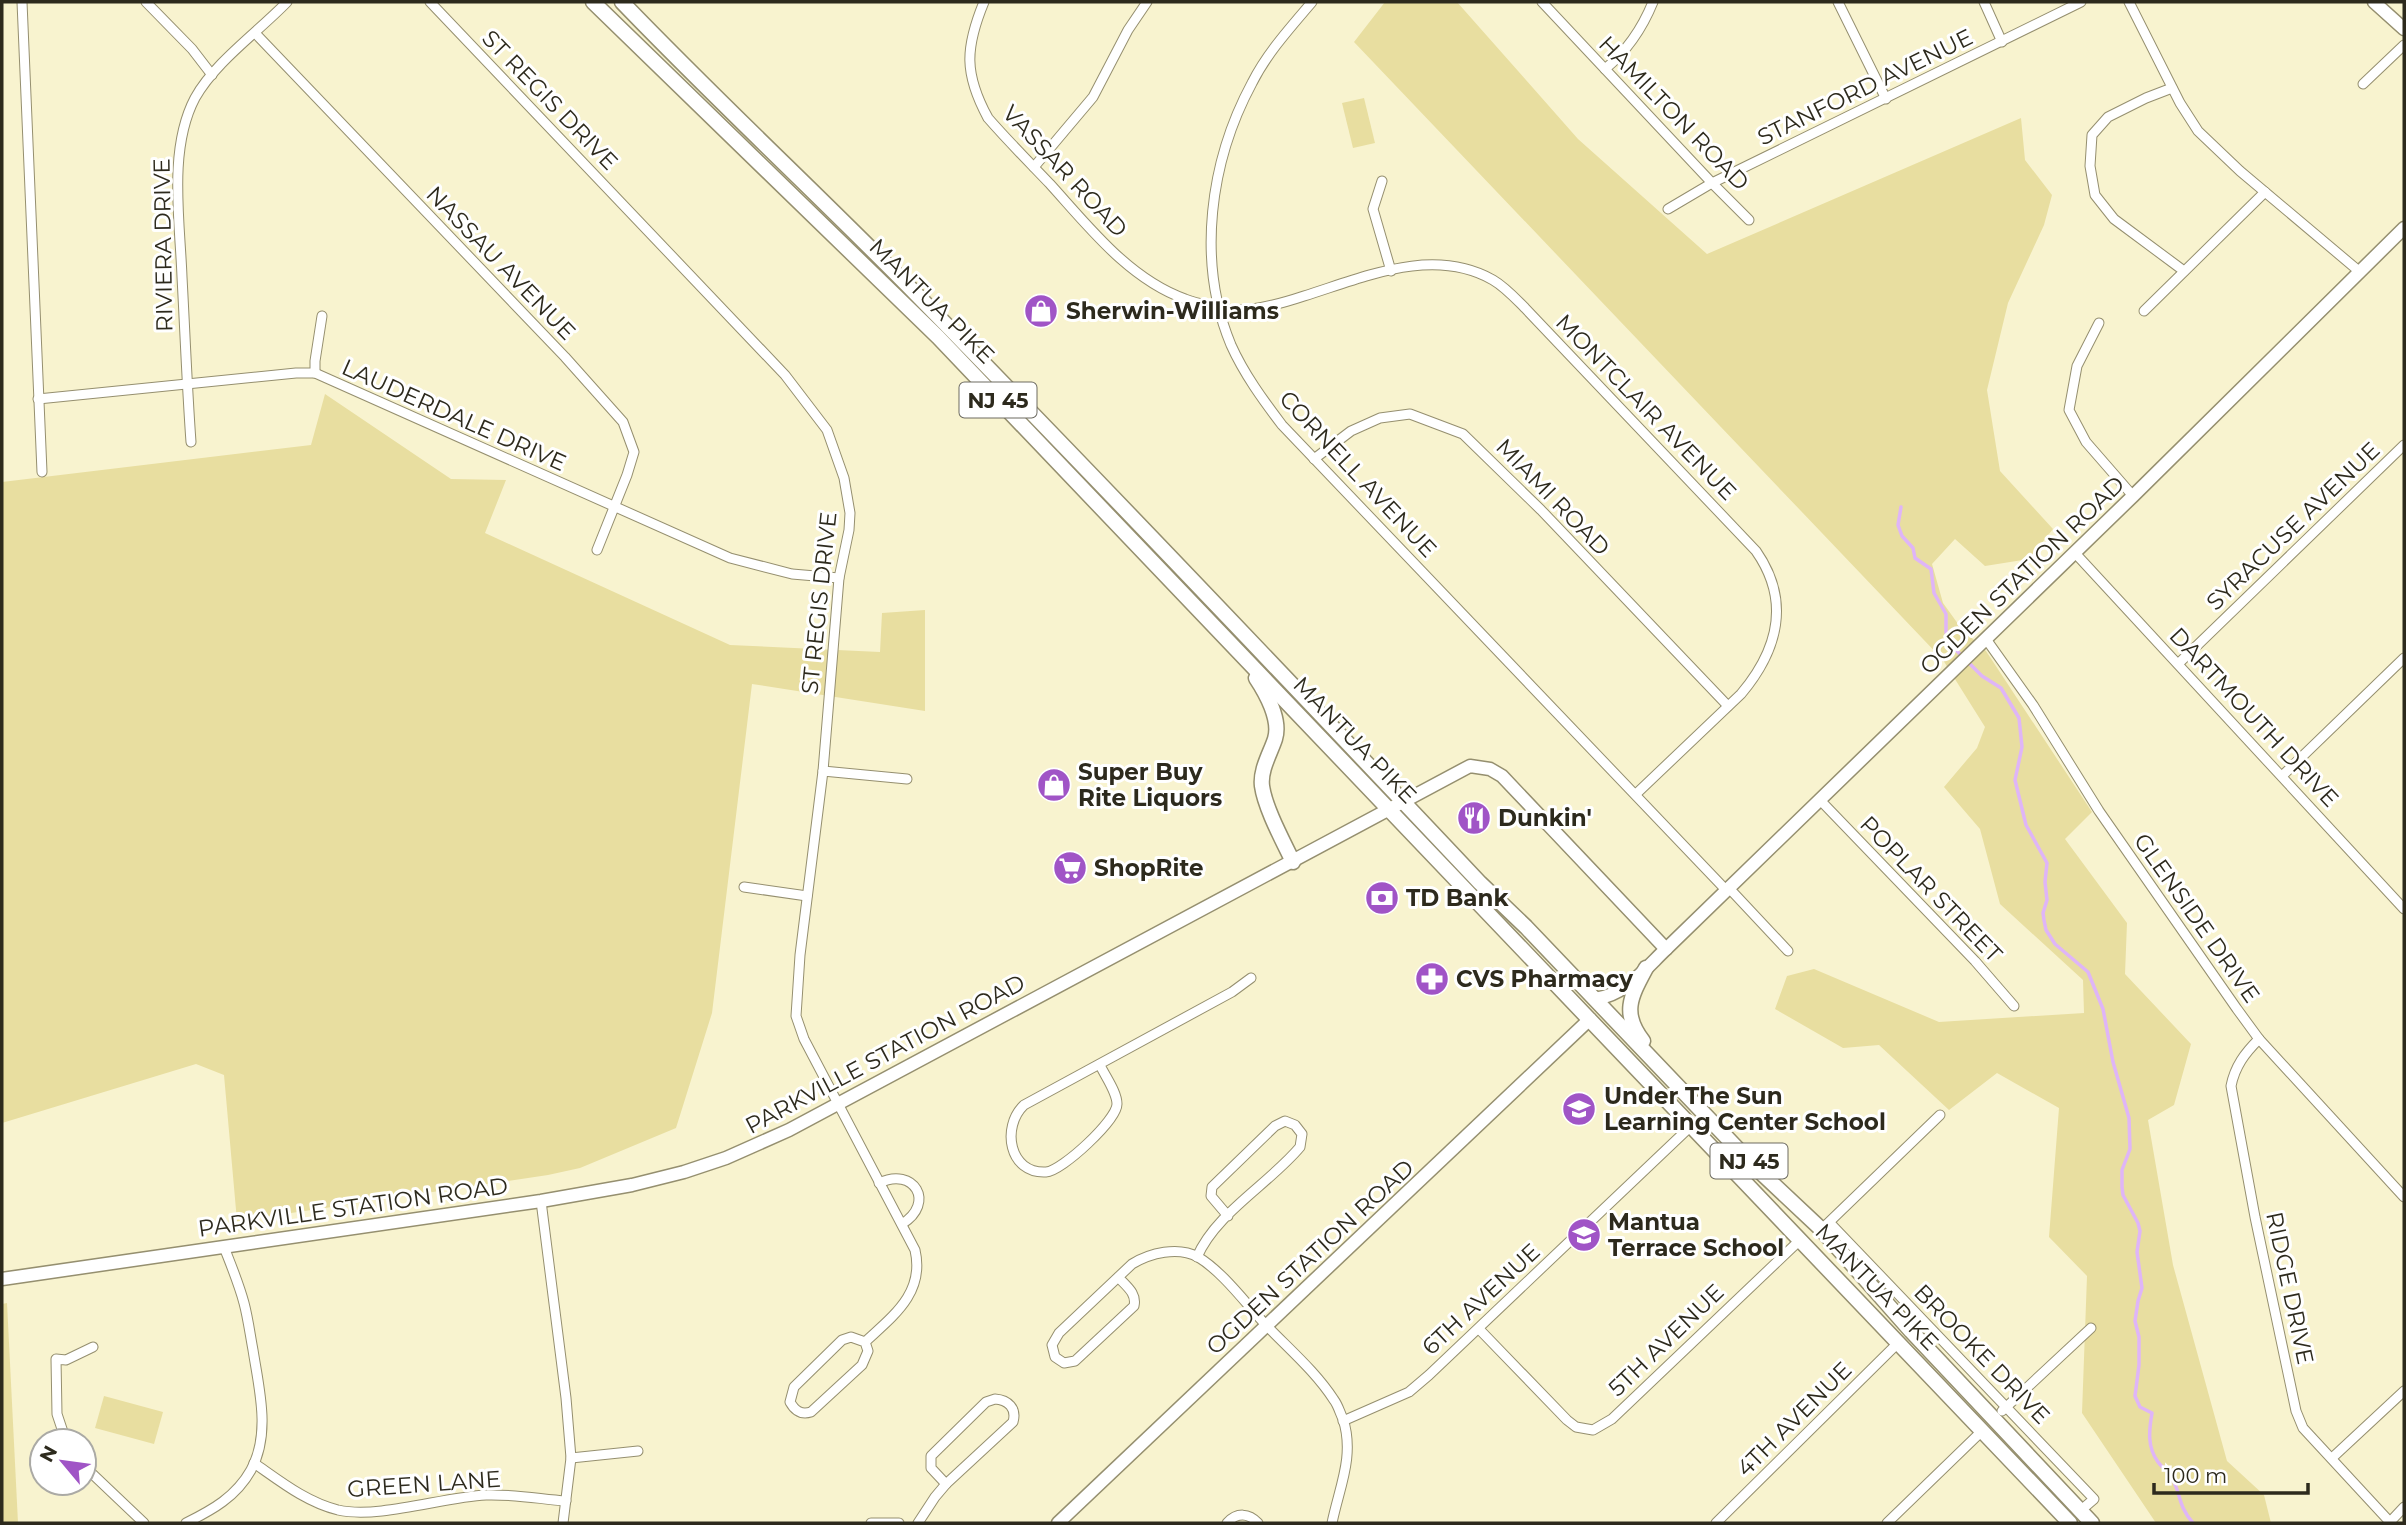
<svg xmlns="http://www.w3.org/2000/svg" width="2406" height="1525" viewBox="0 0 2406 1525" font-family="Montserrat,sans-serif">
<style>
.green{fill:#e8dea0}
.lines{fill:none;stroke-linecap:round;stroke-linejoin:round}
.stream{stroke:#dfb5f7;stroke-width:3.5}
.street-casing{stroke:#958f6f;stroke-width:11}
.secondary-casing{stroke:#958f6f;stroke-width:15}
.primary-casing{stroke:#958f6f;stroke-width:17}
.street{stroke:#fff;stroke-width:9}
.secondary{stroke:#fff;stroke-width:12}
.primary{stroke:#fff;stroke-width:14}
.labels{text-anchor:middle;dominant-baseline:central;stroke-width:6;stroke-linejoin:round;paint-order:stroke}
.shield{fill:#fff;stroke:#6c6a61;stroke-width:2}
.shield-label{font-size:21px;font-weight:bold;fill:#2d2a1d}
.street-label{font-size:23px;fill:#2d2a1d;stroke:#fff}
.poi-label{font-size:23px;font-weight:bold;fill:#2d2a1d;stroke:#fff;text-anchor:start}
</style>
<rect width="100%" height="100%" fill="#f8f3cf"/>
<!-- green -->
<g class="green">
<path d="M1385,2H1457L1578,139L1707,254L2021,118L2025,160L2052,195L2044,225L2008,303L1987,390L2000,471L2053,529L2029,559L1985,566L1955,539L1932,564L1943,603L1961,628L1986,651L2092,812L2065,839L2127,923L2125,974L2191,1044L2174,1105L2148,1120L2173,1265L2227,1461L2264,1495L2271,1523H2156L2082,1413L2087,1276L2049,1237L2059,1108L1997,1073L1949,1110L1879,1045L1843,1048L1775,1009L1787,976L1814,969L1939,1022L2084,1013L2083,980L2000,904L1980,829L1944,787L1977,748L1985,727L1943,660L1354,42Z"/>
<path d="M1364,98L1375,143L1353,148L1342,103Z"/>
<path d="M325,394L451,479L506,480L485,533L730,645L880,652L882,613L925,610V711L752,684L712,1013L676,1128L580,1168L548,1175L237,1221L224,1075L196,1064L2,1123V482L311,445Z"/>
<path d="M7,1303L18,1523H2V1304Z"/>
<path d="M104,1396L163,1412L154,1444L95,1428Z"/>
</g>
<g class="lines">
<!-- stream -->
<path class="stream" d="M1901,507L1898,525L1902,536L1913,548L1915,558L1931,569L1934,593L1946,614V632L1948,642L1982,676L2001,688L2019,718L2022,747L2015,780L2026,825L2047,863L2045,882L2047,900L2043,913L2044,920L2046,930L2055,944L2088,972L2103,1009L2113,1062L2129,1118L2130,1149L2122,1170V1187L2123,1195L2138,1223L2140,1231L2137,1252L2142,1288L2138,1301L2135,1321L2139,1337V1365L2135,1396L2140,1407L2152,1413C2149,1430 2147,1447 2158,1462C2162,1468 2169,1471 2172,1478C2181,1494 2178,1506 2193,1523"/>
<!-- street casing -->
<g class="street-casing">
<g id="street">
<path d="M22,2L42,472"/>
<path d="M146,2L192,49L212,75"/>
<path d="M430,2L785,375L827,430L844,478L850,513L849,530L839,578L823,771L800,955L796,1016L804,1039L915,1250C925,1293 893,1316 865,1342L851,1337L842,1340L794,1387L790,1402C795,1411 801,1415 811,1412L862,1365L868,1351L865,1342"/>
<path d="M984,2C965,48 964,74 988,118C1008,141 1029,162 1050,184C1089,227 1129,279 1185,299C1195,303 1227,310 1237,310C1259,310 1283,303 1304,296C1365,277 1433,246 1493,280C1505,287 1515,298 1525,308L1756,551C1791,601 1778,650 1741,694L1636,794"/>
<path d="M1312,2C1290,28 1267,53 1252,83C1210,161 1196,261 1231,345C1244,374 1263,400 1282,425L1726,890"/>
<path d="M1542,2L1712,183L1749,220"/>
<path d="M1838,2L1886,99"/>
<path d="M1984,2L2002,42"/>
<path d="M2129,2L2180,103L2198,131L2240,171L2360,272"/>
<path d="M255,33L565,357L623,422L634,452L627,475L597,550"/>
<path d="M1605,69C1627,51 1642,29 1653,2"/>
<path d="M2363,84L2404,45"/>
<path d="M2172,88L2146,98L2108,117L2092,135L2090,166L2095,195L2114,219L2184,271"/>
<path d="M1034,167L1093,97L1128,30L1147,2"/>
<path d="M1382,181L1373,209L1391,271"/>
<path d="M1668,209L1712,183L2081,2"/>
<path d="M2144,311L2265,192"/>
<path d="M2099,323L2077,366L2069,410L2086,442L2133,496"/>
<path d="M315,373V361L322,316"/>
<path d="M38,399L296,373H315L730,558L792,574L839,578"/>
<path d="M191,442C187,387 185,332 182,277C180,221 168,149 195,98C215,62 258,32 287,2"/>
<path d="M1314,459L1351,431L1380,418L1410,414L1463,434L1541,510L1728,706"/>
<path d="M2075,553L2404,909"/>
<path d="M1986,639L2033,705L2099,811L2237,1009L2259,1039L2404,1197"/>
<path d="M2179,663L2404,445"/>
<path d="M823,771L907,779"/>
<path d="M2282,776L2404,658"/>
<path d="M1820,800L1975,961L2014,1006"/>
<path d="M744,887L807,896"/>
<path d="M1728,887L1788,951"/>
<path d="M2259,1039C2245,1053 2235,1066 2231,1086L2255,1217L2296,1411L2303,1428L2389,1521"/>
<path d="M1100,1065C1105,1076 1117,1092 1117,1104C1117,1120 1062,1171 1046,1172C1009,1174 1001,1127 1024,1105L1232,992L1251,978"/>
<path d="M879,1183C914,1166 936,1203 902,1224"/>
<path d="M541,1201L566,1398L571,1458L563,1523"/>
<path d="M1830,1223L2094,1499L2080,1511"/>
<path d="M1825,1226L1940,1115"/>
<path d="M1197,1257C1216,1213 1269,1184 1300,1147L1302,1134L1295,1125L1285,1121L1275,1126L1212,1187L1211,1196L1228,1216"/>
<path d="M1118,1277C1126,1286 1137,1293 1134,1306L1075,1361L1064,1363L1055,1357L1052,1345L1059,1333L1132,1264C1150,1253 1178,1246 1198,1257C1223,1272 1246,1304 1266,1325C1289,1349 1316,1372 1334,1400C1338,1405 1340,1413 1343,1419C1355,1456 1339,1488 1332,1523"/>
<path d="M1479,1329L1567,1420L1576,1427L1593,1430L1612,1419L1800,1240"/>
<path d="M995,1399C1008,1400 1017,1408 1013,1422L946,1484L931,1468V1456L986,1402Z"/>
<path d="M2002,1411L2091,1328"/>
<path d="M1343,1421L1409,1392L1429,1375L1691,1126"/>
<path d="M66,1441L57,1414L56,1359L66,1360L93,1347"/>
<path d="M571,1458L638,1451"/>
<path d="M2332,1458L2404,1391"/>
<path d="M254,1463C280,1481 306,1502 338,1510C379,1519 443,1497 486,1495C513,1494 540,1499 566,1501"/>
<path d="M84,1466L144,1523"/>
<path d="M186,1523C212,1510 236,1497 251,1470C271,1433 259,1389 253,1350C250,1334 248,1318 244,1303C239,1284 231,1265 224,1247"/>
<path d="M871,1523H899"/>
<path d="M918,1523L935,1497L946,1484"/>
<path d="M1227,1523C1237,1512 1249,1513 1258,1523"/>
<path d="M1716,1523L1898,1343"/>
<path d="M1887,1523L1982,1431"/>
<path d="M2389,1523L2404,1507"/>
</g>
</g>
<!-- secondary casing -->
<g class="secondary-casing">
<g id="secondary">
<path d="M2374,2L2404,29"/>
<path d="M1595,999C1625,995 1645,969 1666,949L2133,496L2404,228"/>
<path d="M2,1279L541,1201L632,1185L684,1172L726,1158L789,1130L1470,766L1490,769L1502,776L1666,949"/>
<path d="M1058,1523L1590,1019"/>
</g>
</g>
<!-- primary casing -->
<g class="primary-casing">
<g id="primary">
<path d="M593,2L938,337L2070,1523"/>
<path d="M622,2C719,103 822,198 920,298C1109,491 1295,687 1480,883L1526,927L1755,1167L1821,1229L1911,1331L2092,1523"/>
<path d="M1256,678C1266,693 1281,720 1275,739C1270,754 1260,770 1262,786C1265,808 1283,841 1293,862"/>
<path d="M1643,1041C1621,1013 1631,996 1646,968"/>
</g>
</g>
<!-- street -->
<use href="#street" class="street"/>
<!-- secondary -->
<use href="#secondary" class="secondary"/>
<!-- primary -->
<use href="#primary" class="primary"/>
</g>
<!-- icons -->
<defs>
<g id="shop-disc" transform="scale(1.75)"><circle r="9.5" fill="#a054c6" stroke="#fff"/><path d="M-5-2.5h2.3a2.7 3.5 0 0 1 5.4 0H5L5.5 6h-11ZM-1.5-2.5h3a1.5 2.3 0 0 0-3 0Z" fill="#fff"/></g>
<g id="restaurant-disc" transform="scale(1.75)"><circle r="9.5" fill="#a054c6" stroke="#fff"/><path d="M-5-6h1v4h1v-4h1v4h1v-4h1v5L-1.5 .5V6h-2V.5L-5-1ZM5-6V6H3V1.5H1.5Q1.5-4 5-6Z" fill="#fff"/></g>
<g id="supermarket-disc" transform="scale(1.75)"><circle r="9.5" fill="#a054c6" stroke="#fff"/><path d="M-6-5.5h2.5l.6 2H6L4.5 2H-2.5L-4.4-4H-6ZM-1.5 3.2a1.3 1.3 0 1 0 .1 0ZM3 3.2a1.3 1.3 0 1 0 .1 0Z" fill="#fff"/></g>
<g id="bank-disc" transform="scale(1.75)"><circle r="9.5" fill="#a054c6" stroke="#fff"/><path d="M-6-4H6V4H-6ZM0-2.3a2.3 2.3 0 1 0 0 4.6a2.3 2.3 0 1 0 0-4.6Z" fill="#fff"/></g>
<g id="pharmacy-disc" transform="scale(1.75)"><circle r="9.5" fill="#a054c6" stroke="#fff"/><path d="M-2-6h4v4h4v4h-4v4h-4v-4h-4v-4h4Z" fill="#fff"/></g>
<g id="school-disc" transform="scale(1.75)"><circle r="9.5" fill="#a054c6" stroke="#fff"/><path d="M0-5L7-2L0 1L-7-2ZM-4 1L0 2.5L4 1V4Q0 6-4 4Z" fill="#fff"/></g>
</defs>
<g fill-rule="evenodd">
<use href="#shop-disc" x="1041" y="311"/>
<use href="#shop-disc" x="1054" y="785"/>
<use href="#restaurant-disc" x="1474" y="818"/>
<use href="#supermarket-disc" x="1070" y="868"/>
<use href="#bank-disc" x="1382" y="898"/>
<use href="#pharmacy-disc" x="1432" y="979"/>
<use href="#school-disc" x="1579" y="1109"/>
<use href="#school-disc" x="1584" y="1235"/>
</g>
<g class="labels">
<!-- shield labels -->
<g class="shield">
<rect x="959.5" y="382.5" width="77" height="35" rx="5"/>
<rect x="1710.5" y="1143.5" width="77" height="35" rx="5"/>
</g>
<g class="shield-label">
<text x="998" y="400">NJ 45</text>
<text x="1749" y="1161">NJ 45</text>
</g>
<!-- street labels -->
<g class="street-label">
<text transform="translate(1865 87) rotate(-26)">STANFORD AVENUE</text>
<text transform="translate(550 100) rotate(46)">ST REGIS DRIVE</text>
<text transform="translate(1674 113) rotate(46)">HAMILTON ROAD</text>
<text transform="translate(1065 171) rotate(47)">VASSAR ROAD</text>
<text transform="translate(163 245) rotate(-91)">RIVIERA DRIVE</text>
<text transform="translate(501 263) rotate(46)">NASSAU AVENUE</text>
<text transform="translate(932 301) rotate(45)">MANTUA PIKE</text>
<text transform="translate(1646 407) rotate(46)">MONTCLAIR AVENUE</text>
<text transform="translate(454 415) rotate(24)">LAUDERDALE DRIVE</text>
<text transform="translate(1358 474) rotate(47)">CORNELL AVENUE</text>
<text transform="translate(1553 497) rotate(46)">MIAMI ROAD</text>
<text transform="translate(2293 526) rotate(-44)">SYRACUSE AVENUE</text>
<text transform="translate(2022 575) rotate(-44)">OGDEN STATION ROAD</text>
<text transform="translate(819 603) rotate(-84)">ST REGIS DRIVE</text>
<text transform="translate(2254 717) rotate(47)">DARTMOUTH DRIVE</text>
<text transform="translate(1355 740) rotate(46)">MANTUA PIKE</text>
<text transform="translate(1931 889) rotate(46)">POPLAR STREET</text>
<text transform="translate(2197 918) rotate(55)">GLENSIDE DRIVE</text>
<text transform="translate(885 1054) rotate(-28)">PARKVILLE STATION ROAD</text>
<text transform="translate(353 1207) rotate(-8)">PARKVILLE STATION ROAD</text>
<text transform="translate(1310 1257) rotate(-43)">OGDEN STATION ROAD</text>
<text transform="translate(1877 1287) rotate(46)">MANTUA PIKE</text>
<text transform="translate(2290 1288) rotate(78)">RIDGE DRIVE</text>
<text transform="translate(1481 1299) rotate(-43)">6TH AVENUE</text>
<text transform="translate(1666 1340) rotate(-44)">5TH AVENUE</text>
<text transform="translate(1982 1354) rotate(46)">BROOKE DRIVE</text>
<text transform="translate(1794 1419) rotate(-45)">4TH AVENUE</text>
<text transform="translate(424 1484) rotate(-4)">GREEN LANE</text>
</g>
<!-- poi labels -->
<g class="poi-label">
<text x="1066" y="311">Sherwin-Williams</text>
<text x="1078" y="772">Super Buy<tspan x="1078" dy="26">Rite Liquors</tspan></text>
<text x="1498" y="818">Dunkin'</text>
<text x="1094" y="868">ShopRite</text>
<text x="1406" y="898">TD Bank</text>
<text x="1456" y="979">CVS Pharmacy</text>
<text x="1604" y="1096">Under The Sun<tspan x="1604" dy="26">Learning Center School</tspan></text>
<text x="1608" y="1222">Mantua<tspan x="1608" dy="26">Terrace School</tspan></text>
</g>
</g>
<!-- border -->
<rect width="2406" height="1525" fill="none" stroke="#2d2a1d" stroke-width="7"/>
<!-- north arrow -->
<g transform="translate(63 1462) rotate(299)"><circle r="33" fill="#ffffff" stroke="#abaaa5" stroke-width="2"/>
<path d="M0-5L12 26L0 18L-12 26Z" fill="#a054c6"/>
<text y="-10" font-size="19" font-weight="bold" text-anchor="middle" fill="#2d2a1d">N</text>
</g>
<!-- scale -->
<path d="M2154 1483v10h154v-10" fill="none" stroke="#2d2a1d" stroke-width="3.5"/>
<text x="2164" y="1483" font-size="21" fill="#2d2a1d" stroke="#ffffff" stroke-width="5" paint-order="stroke">100 m</text>
</svg>
